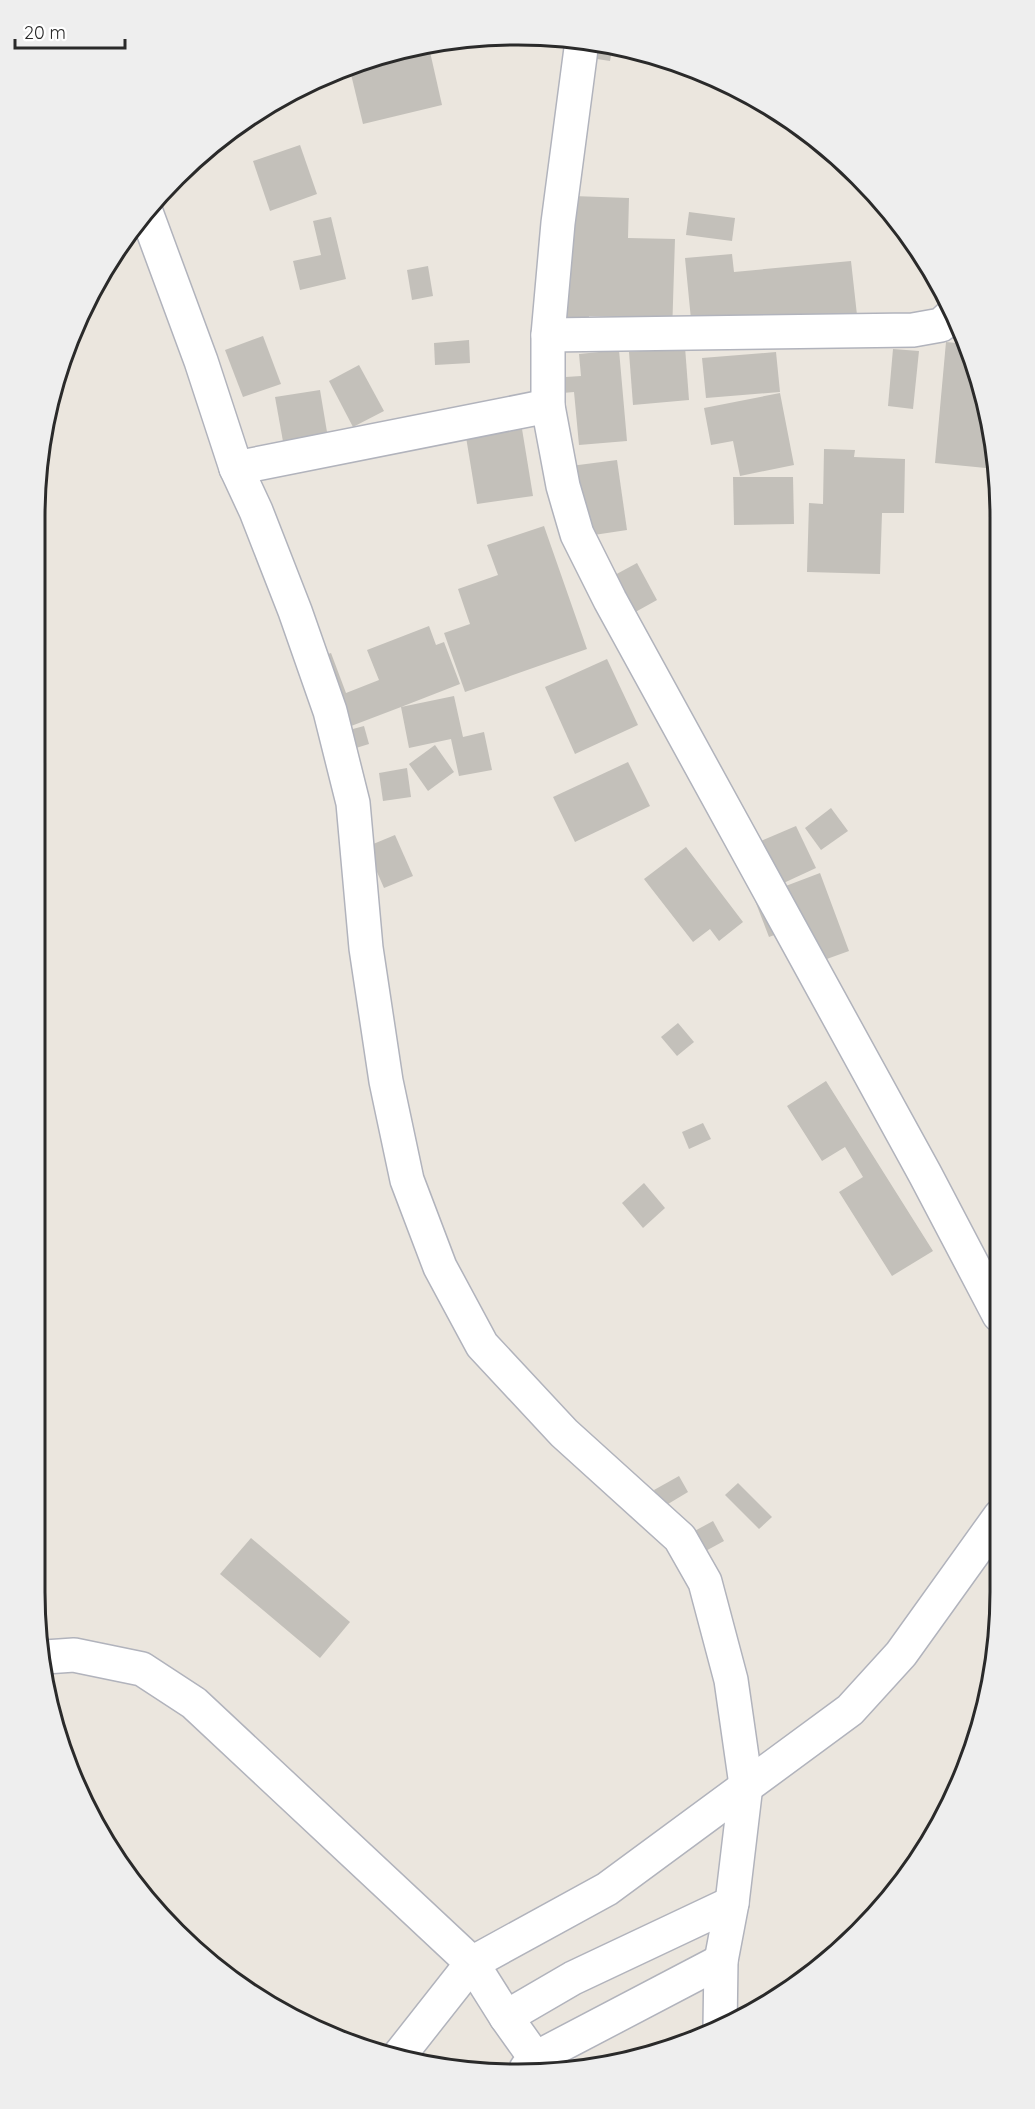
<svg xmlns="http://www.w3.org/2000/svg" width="1035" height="2109" viewBox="0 0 1035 2109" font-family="Quicksand,sans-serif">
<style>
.building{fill:#c3c0ba}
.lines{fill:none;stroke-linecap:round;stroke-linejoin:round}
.street-casing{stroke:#b1b3bc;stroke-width:36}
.secondary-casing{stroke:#b1b3bc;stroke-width:36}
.street{stroke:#fff;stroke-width:33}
.secondary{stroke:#fff;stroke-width:33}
.rim{fill:none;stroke:#2a2a2a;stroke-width:3}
</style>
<rect width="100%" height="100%" fill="#ebe6de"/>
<!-- building -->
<g class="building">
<path d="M573,40L613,44L610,61L571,55Z"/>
<path d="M428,43L442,105L363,124L349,66Z"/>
<path d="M300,145L317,194L270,211L253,161Z"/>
<path d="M573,196L629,198L628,238L675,239L672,334L625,333V317L589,316V349L549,348L551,286L570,287Z"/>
<path d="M689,212L735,218L732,241L686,235Z"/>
<path d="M331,217L346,279L300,290L293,261L321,255L313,221Z"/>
<path d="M732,254L734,272L851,261L858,324L693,340L685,258Z"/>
<path d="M428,266L433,296L412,300L407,270Z"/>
<path d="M263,336L281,384L243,397L225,350Z"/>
<path d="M469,340L470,363L435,365L434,343Z"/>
<path d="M946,342L967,344L996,454V469L935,463Z"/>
<path d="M685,347L689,400L633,405L629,352Z"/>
<path d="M893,349L919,351L913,409L888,406Z"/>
<path d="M619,350L627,441L579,445L574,392L551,394L550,378L581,376L579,354Z"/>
<path d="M776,352L780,392L706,398L702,358Z"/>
<path d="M359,365L384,411L353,427L329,381Z"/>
<path d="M320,390L330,450L286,458L275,397Z"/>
<path d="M780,393L794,465L740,476L733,441L711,445L704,408Z"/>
<path d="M522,429L533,496L477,504L466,437Z"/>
<path d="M824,449L855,450L854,457L905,459L904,513H882L880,574L807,572L809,503L823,504Z"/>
<path d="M617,460L627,530L574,538L563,467Z"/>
<path d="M733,477H793L794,524L734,525Z"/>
<path d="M544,526L587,649L465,692L444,633L470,624L458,589L498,575L487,545Z"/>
<path d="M995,541H997V581L991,580Z"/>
<path d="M637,563L657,600L621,620L600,583Z"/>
<path d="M429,626L436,645L444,642L460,684L401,707L454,696L463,737L484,732L492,770L459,776L451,739L409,748L401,707L338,731L310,660L331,653L346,693L379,680L367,650Z"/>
<path d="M607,659L638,725L575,754L545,687Z"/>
<path d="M364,726L369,744L343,752L338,733Z"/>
<path d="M435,745L454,772L428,791L409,764Z"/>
<path d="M628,762L650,806L575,842L553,797Z"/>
<path d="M407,768L411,797L383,801L379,773Z"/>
<path d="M831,808L848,831L821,850L805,828Z"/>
<path d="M796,826L816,868L760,894L740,850Z"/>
<path d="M395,835L413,876L384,888L366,847Z"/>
<path d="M686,847L743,922L719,941L710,929L693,942L644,879Z"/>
<path d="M820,873L849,951L799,969L785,931L769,937L754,898Z"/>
<path d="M678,1023L694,1042L677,1056L661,1037Z"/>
<path d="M826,1081L933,1251L892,1276L839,1192L863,1177L845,1147L822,1161L787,1106Z"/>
<path d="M703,1123L711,1139L689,1149L682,1132Z"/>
<path d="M644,1183L665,1208L643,1228L622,1203Z"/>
<path d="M679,1476L688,1492L663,1507L654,1490Z"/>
<path d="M738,1483L772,1517L759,1529L725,1495Z"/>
<path d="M713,1521L724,1541L689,1560L678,1540Z"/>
<path d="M251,1538L350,1622L320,1658L220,1574Z"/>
</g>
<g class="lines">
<!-- street casing -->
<g class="street-casing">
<g id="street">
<path d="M582,41L558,223L548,335V406L563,486L577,534L610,600L925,1174L999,1315"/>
<path d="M548,335L913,330L941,325L953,314"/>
<path d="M236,468L548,406"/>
<path d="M45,1657L74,1655L142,1669L194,1703L472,1963L506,2017L543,2069"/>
<path d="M506,2017L573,1978L732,1903"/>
<path d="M398,2057L472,1963L607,1889L850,1710L901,1654L1000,1516"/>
<path d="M526,2069L534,2059L721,1961"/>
</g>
</g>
<!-- secondary casing -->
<g class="secondary-casing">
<path id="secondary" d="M146,212L201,361L236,468L256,511L295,611L330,711L353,803L366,948L386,1081L407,1180L440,1267L482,1345L564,1433L680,1538L705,1582L731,1680L746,1785L732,1903L721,1961L720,2028"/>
</g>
<!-- street -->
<use href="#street" class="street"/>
<!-- secondary -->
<use href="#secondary" class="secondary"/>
</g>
<!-- crop -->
<path d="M0 0H1035V2109H0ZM517 45H518A472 472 0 0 1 990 517V1592A472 472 0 0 1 518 2064H517A472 472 0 0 1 45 1592V517A472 472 0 0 1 517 45Z" fill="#eee" fill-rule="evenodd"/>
<path class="rim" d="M517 45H518A472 472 0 0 1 990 517V1592A472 472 0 0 1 518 2064H517A472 472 0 0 1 45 1592V517A472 472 0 0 1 517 45Z"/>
<!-- scale -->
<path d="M15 39v9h110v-9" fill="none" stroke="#2a2a2a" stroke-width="3"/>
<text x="24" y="39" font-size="18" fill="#2a2a2a" stroke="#ffffff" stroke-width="4.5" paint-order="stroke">20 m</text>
</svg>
